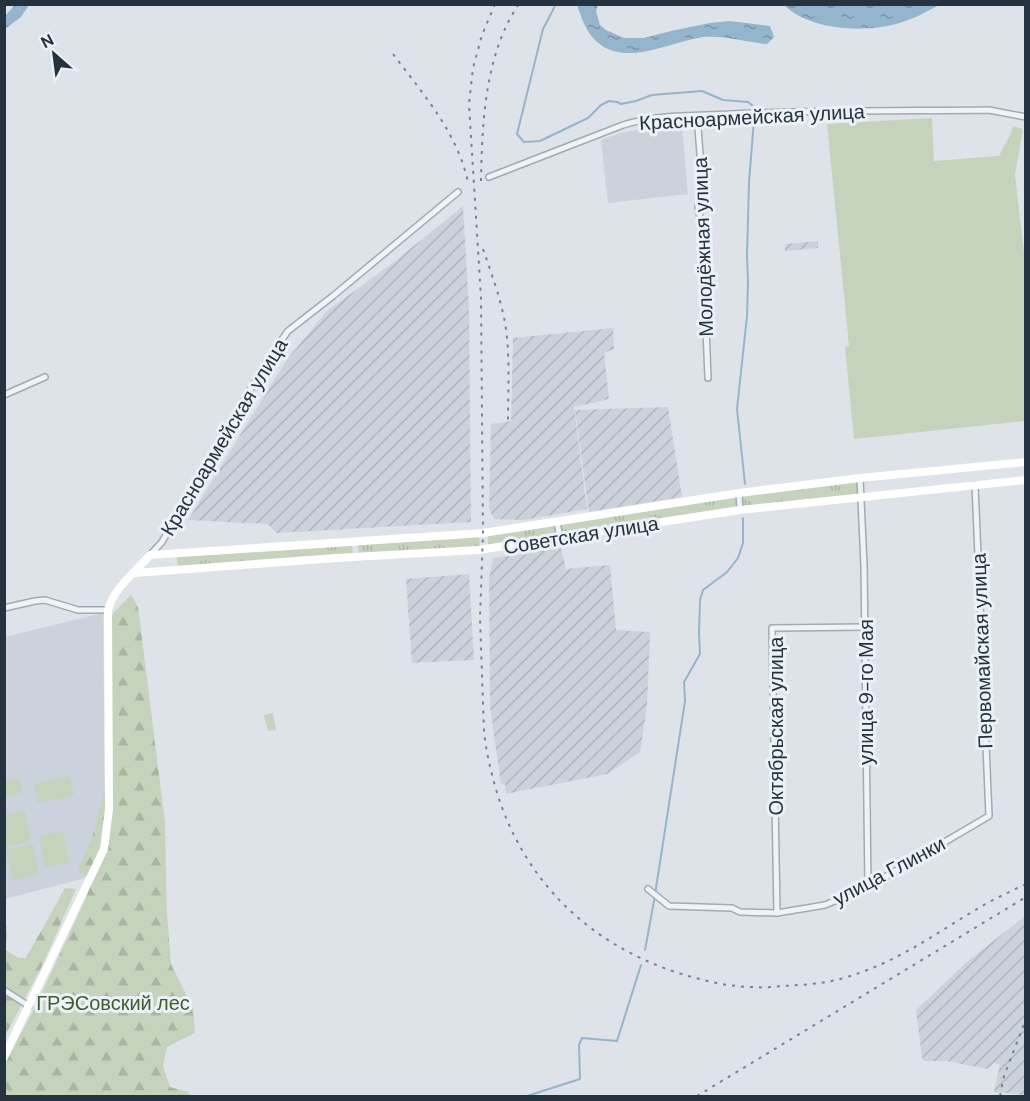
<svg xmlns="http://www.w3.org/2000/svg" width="1030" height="1101" viewBox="0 0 1030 1101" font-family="'DM Sans',sans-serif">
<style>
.built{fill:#cbd2db}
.industrial{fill:url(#industrial-furrows)}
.grass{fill:url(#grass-tufts)}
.forest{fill:url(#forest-firs)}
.pitch{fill:#c5d3bd}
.water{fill:url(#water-ripples)}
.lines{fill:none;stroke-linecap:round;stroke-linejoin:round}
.stream{stroke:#94b5cc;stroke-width:2}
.street-casing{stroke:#a2aab2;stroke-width:8}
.street{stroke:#f0f3f6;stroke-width:5}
.secondary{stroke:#fff;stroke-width:8}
.rail{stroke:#758394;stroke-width:2;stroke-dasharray:3 6;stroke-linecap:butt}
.labels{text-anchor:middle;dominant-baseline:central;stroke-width:6;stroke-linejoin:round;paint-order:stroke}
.street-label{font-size:20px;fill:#253240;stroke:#ecf1f6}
.park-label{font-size:20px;fill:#3e5e31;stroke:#ecf1f6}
</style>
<defs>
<pattern id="industrial-furrows" width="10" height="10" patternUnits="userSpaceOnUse" patternTransform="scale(1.5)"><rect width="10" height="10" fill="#cbd2db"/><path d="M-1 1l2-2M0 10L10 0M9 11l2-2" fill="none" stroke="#aeb5bd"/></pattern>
<pattern id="grass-tufts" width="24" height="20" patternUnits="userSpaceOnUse" patternTransform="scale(1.5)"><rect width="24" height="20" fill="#c5d3bd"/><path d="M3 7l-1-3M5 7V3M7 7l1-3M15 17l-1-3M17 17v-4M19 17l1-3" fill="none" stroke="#a9b6a4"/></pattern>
<pattern id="forest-firs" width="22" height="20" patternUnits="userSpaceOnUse" patternTransform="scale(1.5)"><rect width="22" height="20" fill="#c5d3bd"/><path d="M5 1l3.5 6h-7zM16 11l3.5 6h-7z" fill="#a9b6a4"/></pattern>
<pattern id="water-ripples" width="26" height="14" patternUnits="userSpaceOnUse" patternTransform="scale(1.5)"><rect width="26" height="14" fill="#94b5cc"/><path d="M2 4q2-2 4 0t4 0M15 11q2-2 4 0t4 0" fill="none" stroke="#7994a7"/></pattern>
</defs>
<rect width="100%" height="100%" fill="#dde3e8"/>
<!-- built -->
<g class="built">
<path d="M648,128H682L688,194L608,203L601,141L603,139L620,133Z"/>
<path d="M103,613L105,805L101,842L85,878L5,899V637Z"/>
</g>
<!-- industrial -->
<g class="industrial">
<path d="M463,206L469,308L471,522L276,533L268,524L188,520L274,380L288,358L327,311L394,262Z"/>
<path d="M818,241V248L785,251V244Z"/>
<path d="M613,328L614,349L604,353L609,399L574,407L587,509L524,520L494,519L489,508L491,424L511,421L513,338Z"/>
<path d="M668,407L682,497L589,512L575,410Z"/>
<path d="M550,545L551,550L561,548L566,569L610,565L616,630L650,632L647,706L640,752L607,774L506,794L505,784H501L490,706L489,579L493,558L537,552L536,547Z"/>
<path d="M469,574L474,660L412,663L406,579Z"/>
<path d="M1025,916V1095L994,1092L1000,1064L994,1063L987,1069L947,1061H924L922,1057L916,1010L968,961Z"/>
</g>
<!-- grass -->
<g class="grass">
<path d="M857,482L858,495L742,507L741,495Z"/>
<path d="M737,496L739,508L563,535L560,525Z"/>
<path d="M555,526L557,536L488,545V536Z"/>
<path d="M479,537L480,546L359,555L358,545Z"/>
<path d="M352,546L353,555L178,566L177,557Z"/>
</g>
<!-- forest -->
<g class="forest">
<path d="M131,595L138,607L165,823L167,913L171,964L193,1008L195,1033L167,1047L163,1066L170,1087L188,1092L190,1096H5V1064L37,1003L84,902L92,882L78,869L91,841L107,782L106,626L115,611Z"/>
<path d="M65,888L76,889L42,966L5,1036L4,921L7,927L6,950L18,958H26Z"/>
</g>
<!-- pitch -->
<g class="pitch">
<path d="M932,118L934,161L999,156L1011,133L1013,126L1023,129L1015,175L1026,270L1025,421L854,439L845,347L849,346L827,124Z"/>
<path d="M273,713L276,730L268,731L264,715Z"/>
<path d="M70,776L74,795L38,803L34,784Z"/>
<path d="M19,778L23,792L5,797V782Z"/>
<path d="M25,811L31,841L5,847V815Z"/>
<path d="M63,831L69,862L45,867L39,836Z"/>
<path d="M33,844L39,874L13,880L6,850Z"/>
</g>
<!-- water -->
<g class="water">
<path d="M15,5H29L21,17L5,29V16Z"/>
<path d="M577,5H598L596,11L600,25L606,30L624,38H644L671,31L710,23L730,21L770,26L774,37L767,44C746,42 724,35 703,37C668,42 622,70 593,38C585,29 581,16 577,5Z"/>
<path d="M840,5L845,6L868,4L939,5C926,12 912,20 896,24C863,33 809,30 784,5Z"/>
</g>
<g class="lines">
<!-- stream -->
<g class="stream">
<path d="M556,4L543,29L517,134L524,142L540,141L588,118L601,105L609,101L617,102L621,104L636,101L652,95L702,91L723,100L748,102L753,106L754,120L749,182L747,255L748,282L747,316L737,409L745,484"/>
<path d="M645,950L654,901L685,701L684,682L700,654L699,634L700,600L703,590L727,572L738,558L743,543V518"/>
<path d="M527,1096L580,1079L579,1045L582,1038L617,1041L641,965"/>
</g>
<!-- street casing -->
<g class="street-casing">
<g id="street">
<path d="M697,116L703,191L698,206L702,229L708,378"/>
<path d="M489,177L623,125C657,114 696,116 732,114C818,110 903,111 989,110L1026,117"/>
<path d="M4,395L45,377"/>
<path d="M860,478L864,565L868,887"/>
<path d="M739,493L740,510"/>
<path d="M557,522L560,538"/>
<path d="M150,555L162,542L267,361L288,331L333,296L458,192"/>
<path d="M4,608L35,601L45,600L78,610H108"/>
<path d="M648,889L669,906L732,908L740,912L777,913L825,905L868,887L989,816L975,485"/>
<path d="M777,913L772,628L865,627"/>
<path d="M4,990L29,1006"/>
</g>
</g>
<!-- street -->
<use href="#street" class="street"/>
<!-- secondary -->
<g class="secondary">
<path d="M135,573L336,558L478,550L740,510L1026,480"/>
<path d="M4,1057L104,849L109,809L108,610C114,588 135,572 150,555L483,533L739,493L860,478L1026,462"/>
</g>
<!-- rail -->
<g class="rail">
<path d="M495,4L482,35L473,68L469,104L481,298L483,533L480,618L484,731C486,752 491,772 497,793C525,881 587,942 675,972C701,980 727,987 755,987C764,988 773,987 782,986C801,985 822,984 840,979C899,963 938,931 989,902C1001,896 1013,890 1026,884"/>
<path d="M393,54C423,94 457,132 468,182"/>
<path d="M481,181C482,123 485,53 519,4"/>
<path d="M483,249C492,275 502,302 506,329C510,359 508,391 508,422"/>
<path d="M697,1096L1026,897"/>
<path d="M1000,1096L1004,1076L1026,1019"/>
</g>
</g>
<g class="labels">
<!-- street labels -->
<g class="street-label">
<text transform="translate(752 117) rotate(-3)">Красноармейская улица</text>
<text transform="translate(703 247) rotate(-92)">Молодёжная улица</text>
<text transform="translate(224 437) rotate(-59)">Красноармейская улица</text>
<text transform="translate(581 535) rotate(-9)">Советская улица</text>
<text transform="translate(982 651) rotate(-92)">Первомайская улица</text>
<text transform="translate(866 692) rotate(-90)">улица 9-го Мая</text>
<text transform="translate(776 726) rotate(-90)">Октябрьская улица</text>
<text transform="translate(889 871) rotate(-28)">улица Глинки</text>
</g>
<!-- park labels -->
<g class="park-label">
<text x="113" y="1003">ГРЭСовский лес</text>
</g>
</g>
<!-- border -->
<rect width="1030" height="1101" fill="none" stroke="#253240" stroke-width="12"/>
<!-- north arrow -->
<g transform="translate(54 54) rotate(332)" stroke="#ecf1f6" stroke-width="4.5" paint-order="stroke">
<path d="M0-4.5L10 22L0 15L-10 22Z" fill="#253240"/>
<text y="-9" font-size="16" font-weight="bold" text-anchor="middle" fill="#253240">N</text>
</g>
</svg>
